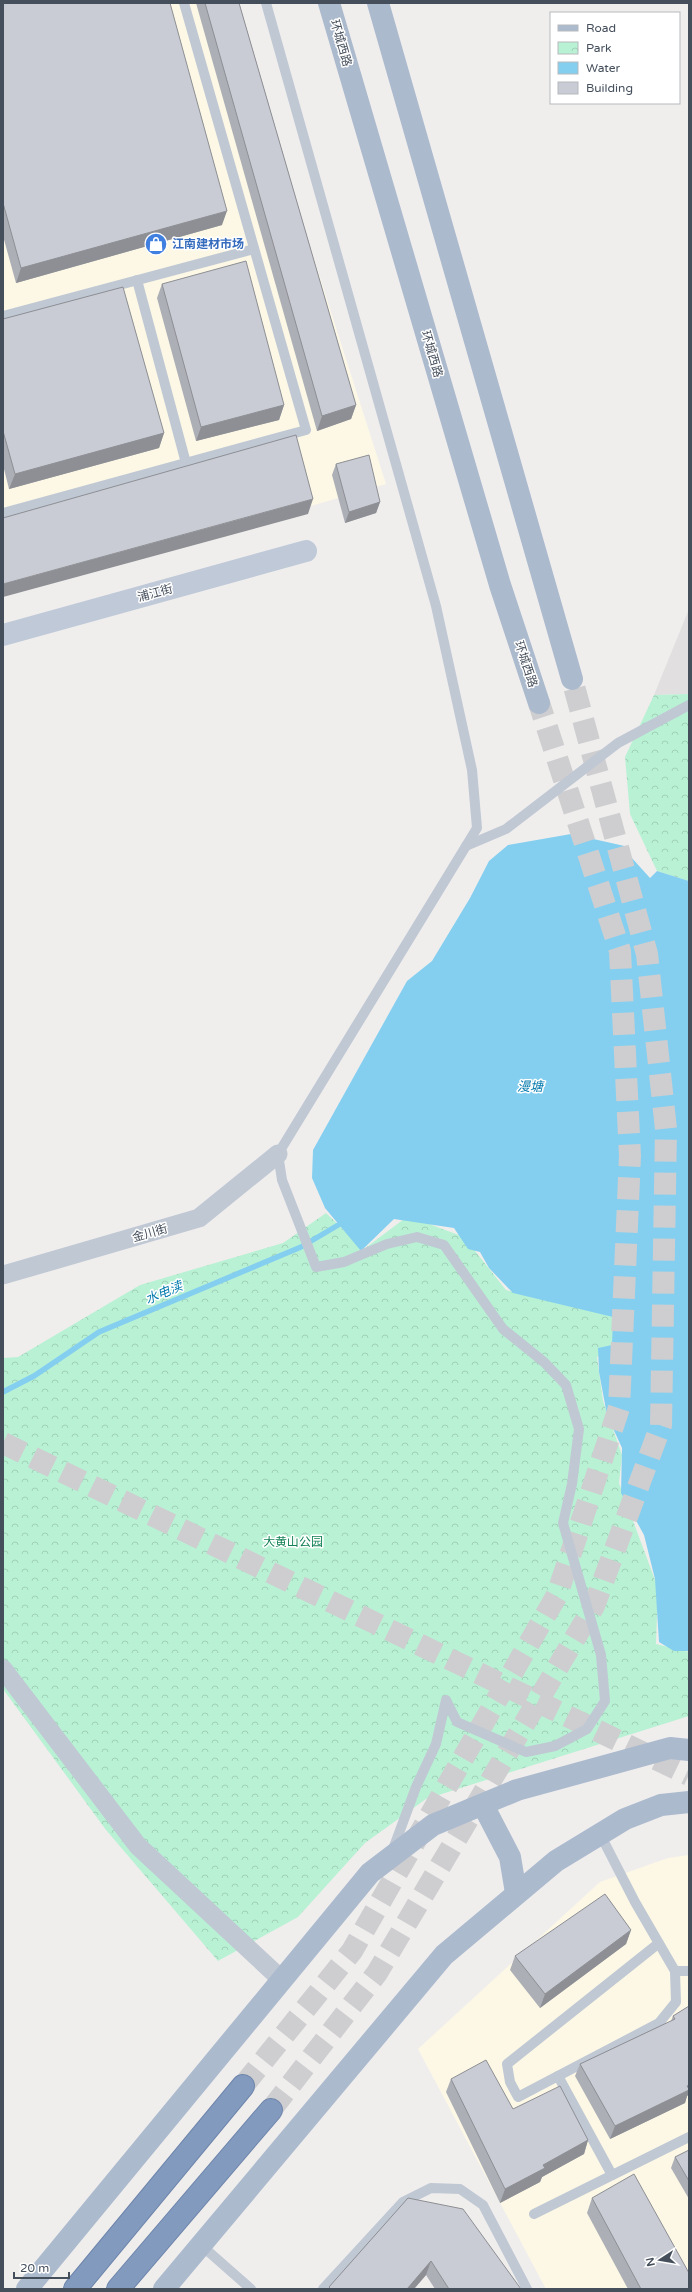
<svg xmlns="http://www.w3.org/2000/svg" width="692" height="2292" viewBox="0 0 692 2292" font-family="'Varela Round','Noto Sans SC',sans-serif">
<style>
.commercial{fill:#fcf8e5}
.education{fill:#e1dfdf}
.park{fill:url(#park-crowns)}
.water{fill:#84cff0}
.lines{fill:none;stroke-linecap:round;stroke-linejoin:round}
.stream{stroke:#84cff0;stroke-width:5.5}
.secondary-tunnel{stroke:#ceced0;stroke-width:22;stroke-dasharray:22 11;stroke-linecap:butt}
.highway-tunnel{stroke:#ceced0;stroke-width:22;stroke-dasharray:22 11;stroke-linecap:butt}
.highway-casing{stroke:#6e85ab;stroke-width:24}
.lane{stroke:#c0c8d4;stroke-width:10}
.street{stroke:#c0c8d4;stroke-width:19}
.secondary{stroke:#bfc9d8;stroke-width:22}
.primary{stroke:#acbace;stroke-width:22}
.highway{stroke:#839abf;stroke-width:22}
.wall{fill:#adafb6}
.shaded-wall{fill:#8d8f94}
.building{fill:#c9ccd4;stroke:#8d8f94}
.labels{text-anchor:middle;dominant-baseline:central;stroke-width:3;stroke-linejoin:round;paint-order:stroke}
.street-label{font-size:12px;fill:#454f5c;stroke:#fff}
.shop-label{font-size:12px;font-weight:bold;fill:#366cbe;stroke:#fff;text-anchor:start}
.park-label{font-size:12px;fill:#128054;stroke:#fff}
.water-label{font-size:13px;font-style:italic;fill:#067bae;stroke:#fff}
</style>
<defs>
<pattern id="park-crowns" width="20" height="18" patternUnits="userSpaceOnUse"><rect width="20" height="18" fill="#b9f1d4"/><path d="M2 6a3 3 0 1 1 6 0M12 15a3 3 0 1 1 6 0" fill="none" stroke="#a0d0b8"/></pattern>
</defs>
<rect width="100%" height="100%" fill="#f0eeed"/>
<!-- commercial -->
<g class="commercial">
<path d="M3,3H232L386,484L3,596Z"/>
<path d="M689,1855V2289H546L418,2049L600,1882L668,1858Z"/>
</g>
<!-- education -->
<path class="education" d="M689,609V694L654,695Z"/>
<!-- park -->
<g class="park">
<path d="M689,694V881L657,871L630,814L625,757L654,695Z"/>
<path d="M326,1213L364,1249L408,1216L464,1237L506,1290L613,1316L615,1345L597,1357L603,1401L622,1455L619,1483L658,1588L656,1644L689,1652V1716L426,1799L365,1843L298,1917L218,1961L106,1830L3,1689V1358L18,1357L140,1285L283,1243Z"/>
</g>
<!-- water -->
<path class="water" d="M571,834L629,847L631,857L650,878L657,871L689,881V1651H674L659,1642L655,1579L644,1535L621,1493L622,1448L607,1415L599,1372L598,1348L612,1345L613,1317L513,1293L489,1268L480,1252L468,1249L454,1228L394,1219L361,1251L325,1208L312,1178L313,1150L407,981L432,961L470,898L489,861L508,845Z"/>
<g class="lines">
<!-- stream -->
<path class="stream" d="M3,1392L34,1376L99,1332L301,1247L345,1221"/>
<!-- secondary-tunnel -->
<path class="secondary-tunnel" d="M3,1443L689,1775"/>
<!-- highway-tunnel -->
<g class="highway-tunnel">
<path d="M243,2086L352,1951L557,1595L619,1408L630,1156L620,951L539,703"/>
<path d="M271,2110L377,1973L594,1606L661,1425L666,1129L647,954L572,679"/>
</g>
<!-- highway casing -->
<g class="highway-casing">
<g id="highway">
<path d="M75,2289L243,2086"/>
<path d="M118,2289L271,2110"/>
</g>
</g>
<!-- lane -->
<g class="lane">
<path d="M266,3L436,606L472,770L477,828L278,1154L282,1180L316,1267L344,1262L387,1244L417,1237L444,1245L503,1329L544,1362L566,1385L579,1429L572,1484L563,1523L601,1655L605,1701L587,1729L555,1746L526,1752L457,1722L446,1700L436,1744L416,1787L392,1852"/>
<path d="M137,280L186,463"/>
<path d="M3,316L254,249"/>
<path d="M3,513L306,430L184,3"/>
<path d="M466,846L506,829L618,743L689,705"/>
<path d="M600,1834L635,1902L675,1971L676,2002L659,2023L518,2097L510,2082L507,2064L659,1943"/>
<path d="M675,1971H689"/>
<path d="M558,2076L612,2175"/>
<path d="M534,2214L689,2137"/>
<path d="M201,2245L251,2289"/>
<path d="M323,2289L403,2202L431,2188L460,2189L483,2205L527,2289"/>
</g>
<!-- street -->
<g class="street">
<path d="M3,1275L199,1218L278,1154"/>
<path d="M3,1669L138,1846L282,1980"/>
</g>
<!-- secondary -->
<path class="secondary" d="M3,635L306,551"/>
<!-- primary -->
<g class="primary">
<path d="M329,3L500,585L539,703"/>
<path d="M378,3L572,679"/>
<path d="M483,1805L510,1857L516,1893"/>
<path d="M27,2289L370,1873L433,1825L517,1790L670,1748L689,1750"/>
<path d="M164,2289L444,1955L556,1861L625,1819L661,1805L689,1802"/>
</g>
<!-- highway -->
<use href="#highway" class="highway"/>
</g>
<!-- wall -->
<g class="wall">
<path d="M3,3L222,225L16,283L3,236Z"/>
<path d="M196,3H239L356,405L351,419L317,431Z"/>
<path d="M162,284L284,405L279,420L196,441L157,298Z"/>
<path d="M3,319L164,433L159,448L9,489L3,465Z"/>
<path d="M336,464L380,502L376,513L345,523L332,475Z"/>
<path d="M631,1930L626,1944L540,2008L510,1970L515,1956Z"/>
<path d="M689,2006L687,2096L685,2103L610,2139L575,2076L580,2064L671,2021L673,2016Z"/>
<path d="M451,2079L513,2109L588,2140L584,2154L542,2177L540,2182L500,2203L446,2092Z"/>
<path d="M689,2150V2199L671,2168L675,2157Z"/>
<path d="M408,2198L521,2289H435L426,2275L414,2289H329V2287Z"/>
<path d="M592,2198L689,2289H628L587,2213Z"/>
</g>
<!-- shaded-wall -->
<g class="shaded-wall">
<path d="M227,211L222,225L16,283L21,268Z"/>
<path d="M284,405L279,420L196,441L201,427Z"/>
<path d="M356,405L351,419L317,431L322,416Z"/>
<path d="M164,433L159,448L9,489L15,474Z"/>
<path d="M313,499L308,514L3,597V584Z"/>
<path d="M380,502L376,513L345,523L349,512Z"/>
<path d="M631,1930L626,1944L540,2008L545,1994Z"/>
<path d="M689,2085V2095L687,2096L685,2103L610,2139L615,2126Z"/>
<path d="M588,2140L584,2154L542,2177L540,2182L500,2203L505,2189L543,2165Z"/>
<path d="M431,2261L426,2275L414,2289H407Z"/>
</g>
<!-- building -->
<g class="building">
<path d="M3,3H170L227,211L21,268L3,203Z"/>
<path d="M205,3H239L356,405L322,416Z"/>
<path d="M246,261L284,405L201,427L162,284Z"/>
<path d="M123,287L164,433L15,474L3,431V319Z"/>
<path d="M296,435L313,499L3,584V518Z"/>
<path d="M369,455L380,502L349,512L336,464Z"/>
<path d="M605,1894L631,1930L545,1994L515,1956Z"/>
<path d="M689,2006V2085L687,2086L689,2089V2090L615,2126L580,2064L675,2019L673,2016Z"/>
<path d="M486,2060L513,2109L560,2086L588,2140L543,2165L545,2168L505,2189L451,2079Z"/>
<path d="M689,2150V2181L675,2157Z"/>
<path d="M634,2174L689,2273V2289H641L592,2198Z"/>
<path d="M408,2198L463,2209L521,2289H449L431,2261L407,2289H331L329,2287Z"/>
</g>
<!-- icons -->
<defs>
<g id="shop-disc" transform="scale(1.15)"><circle r="9.5" fill="#3f7fe0" stroke="#fff"/><path d="M-5-2.5h2.3a2.7 3.5 0 0 1 5.4 0H5L5.5 6h-11ZM-1.5-2.5h3a1.5 2.3 0 0 0-3 0Z" fill="#fff"/></g>
</defs>
<g fill-rule="evenodd">
<use href="#shop-disc" x="156" y="244"/>
</g>
<g class="labels">
<!-- street labels -->
<g class="street-label">
<text transform="translate(341 43) rotate(74)">环城西路</text>
<text transform="translate(432 354) rotate(74)">环城西路</text>
<text transform="translate(155 593) rotate(-15)">浦江街</text>
<text transform="translate(526 664) rotate(72)">环城西路</text>
<text transform="translate(150 1233) rotate(-16)">金川街</text>
</g>
<!-- shop labels -->
<g class="shop-label">
<text x="172" y="244">江南建材市场</text>
</g>
<!-- park labels -->
<g class="park-label">
<text x="293" y="1542">大黄山公园</text>
</g>
<!-- water labels -->
<g class="water-label">
<text x="530" y="1087">漫塘</text>
<text transform="translate(164 1293) rotate(-23)">水电渎</text>
</g>
</g>
<!-- border -->
<rect width="692" height="2292" fill="none" stroke="#454f5c" stroke-width="8"/>
<!-- legend -->
<rect x="550" y="12" width="130" height="92" fill="#ffffff" stroke="#b5b9be"/>
<rect x="558" y="25" width="20" height="6" fill="#acbace" stroke="#b5b9be"/>
<text x="586" y="32" font-size="12" fill="#454f5c">Road</text>
<rect x="558" y="42" width="20" height="12" fill="url(#park-crowns)" stroke="#b5b9be"/>
<text x="586" y="52" font-size="12" fill="#454f5c">Park</text>
<rect x="558" y="62" width="20" height="12" fill="#84cff0" stroke="#b5b9be"/>
<text x="586" y="72" font-size="12" fill="#454f5c">Water</text>
<rect x="558" y="82" width="20" height="12" fill="#c9ccd4" stroke="#b5b9be"/>
<text x="586" y="92" font-size="12" fill="#454f5c">Building</text>
<!-- north arrow -->
<g transform="translate(660 2260) rotate(258)" stroke="#ffffff" stroke-width="3" paint-order="stroke">
<path d="M0-3L7 15L0 10L-7 15Z" fill="#454f5c"/>
<text y="-6" font-size="11" font-weight="bold" text-anchor="middle" fill="#454f5c">N</text>
</g>
<!-- scale -->
<path d="M14 2272v6h55v-6" fill="none" stroke="#454f5c" stroke-width="2"/>
<text x="20" y="2272" font-size="12" fill="#454f5c" stroke="#ffffff" stroke-width="3" paint-order="stroke">20 m</text>
</svg>
